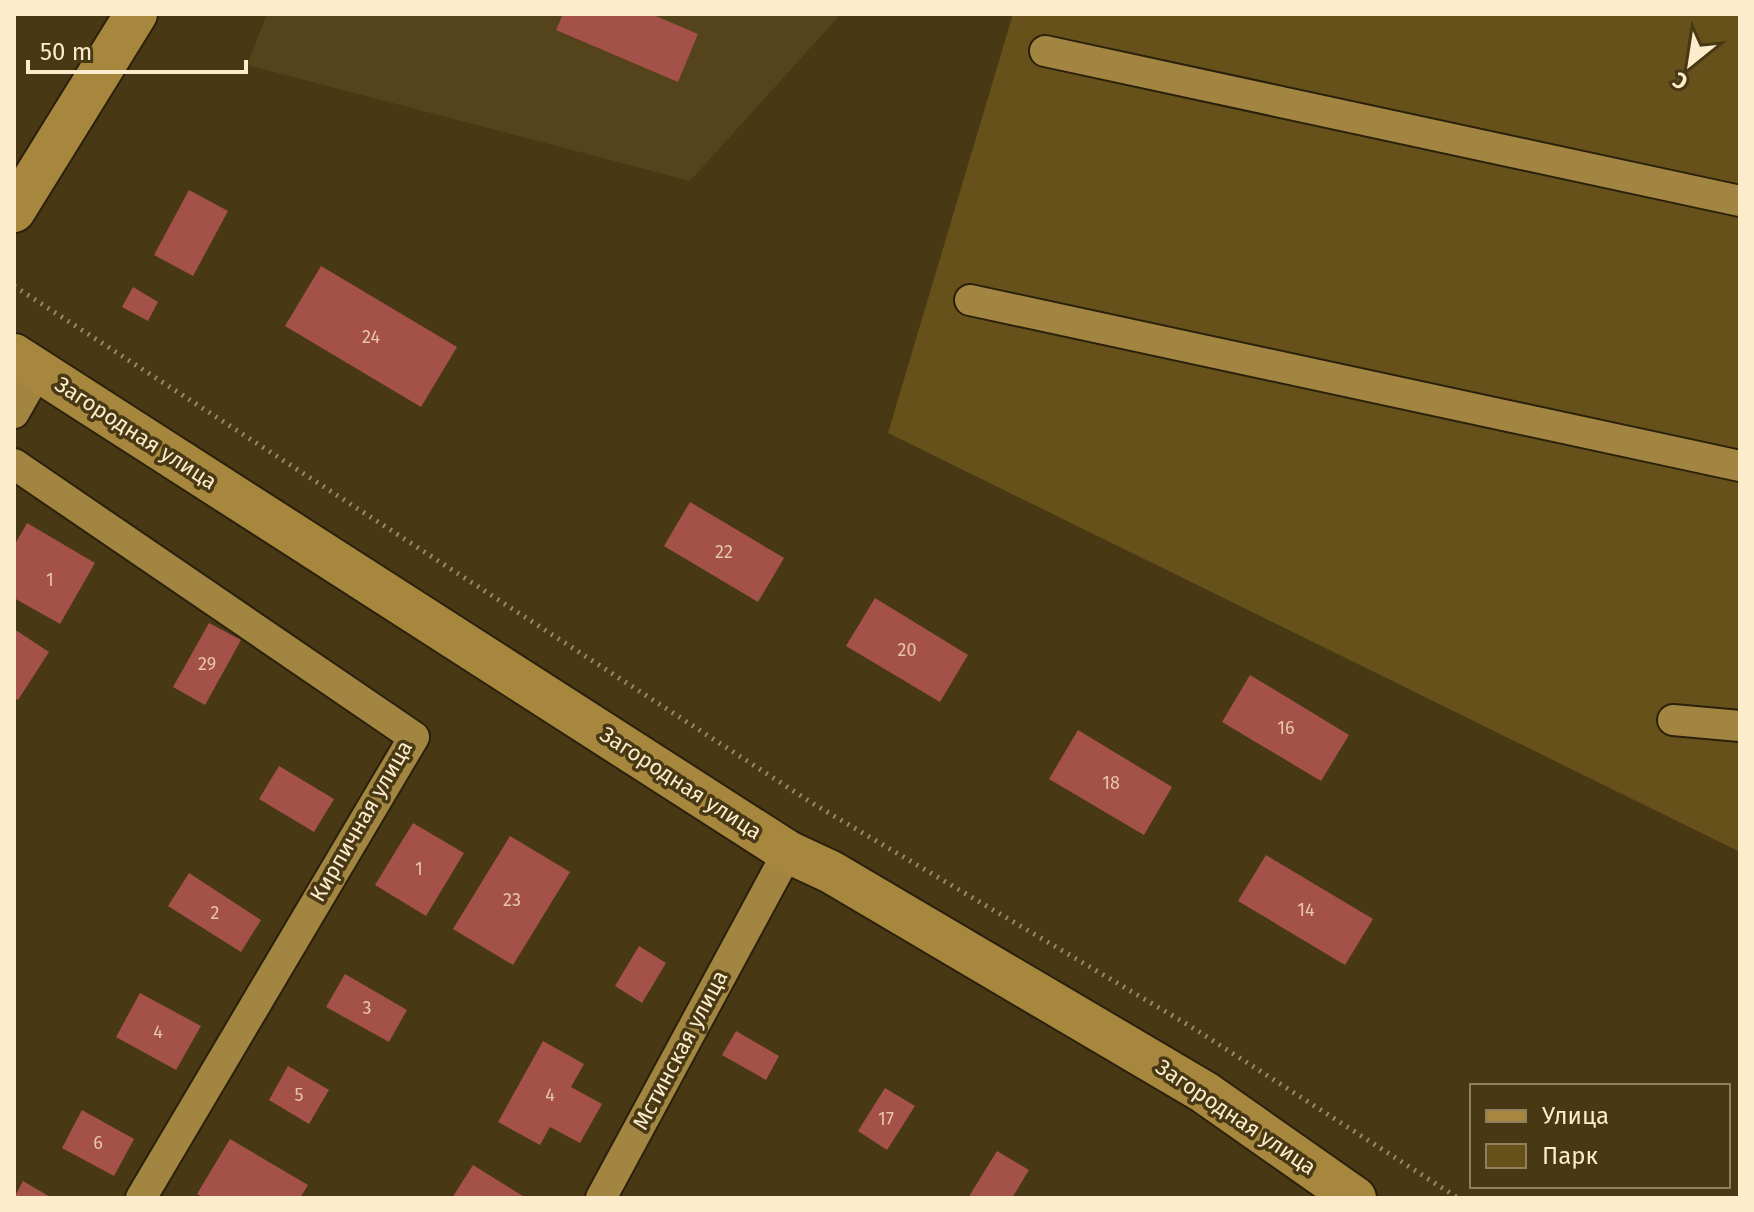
<svg xmlns="http://www.w3.org/2000/svg" width="1754" height="1212" viewBox="0 0 1754 1212" font-family="'Fira Sans',sans-serif">
<style>
.built{fill:#54431b}
.green{fill:#67511a}
.building{fill:#a4514a}
.lines{fill:none;stroke-linecap:round;stroke-linejoin:round}
.street-casing{stroke:#2a200b;stroke-width:34}
.secondary-casing{stroke:#2a200b;stroke-width:46}
.path{stroke:#998967;stroke-width:5;stroke-dasharray:2 6;stroke-linecap:butt}
.street{stroke:#a28541;stroke-width:30}
.secondary{stroke:#a6873d;stroke-width:42}
.labels{text-anchor:middle;dominant-baseline:central;stroke-width:7;stroke-linejoin:round;paint-order:stroke}
.number-label{font-size:18px;fill:#e6c5ab}
.street-label{font-size:22px;fill:#fceccb;stroke:#483814}
</style>
<rect width="100%" height="100%" fill="#483814"/>
<!-- built -->
<path class="built" d="M267,14H841L690,181L247,65Z"/>
<!-- green -->
<path class="green" d="M1013,14H1740V852L888,433Z"/>
<!-- building -->
<g class="building">
<path d="M563,14H651L698,34L678,82L556,30Z"/>
<path d="M189,190L228,211L193,276L154,255Z"/>
<path d="M321,266L457,347L421,407L285,326Z"/>
<path d="M133,287L158,302L148,321L122,307Z"/>
<path d="M690,502L784,558L758,602L664,546Z"/>
<path d="M27,523L95,563L60,624L14,598V546Z"/>
<path d="M875,598L968,655L940,702L846,646Z"/>
<path d="M209,623L241,640L205,705L173,687Z"/>
<path d="M14,629L49,652L18,700L14,698Z"/>
<path d="M1250,675L1349,735L1321,781L1222,722Z"/>
<path d="M1078,730L1172,787L1144,835L1049,779Z"/>
<path d="M279,766L334,799L314,832L259,799Z"/>
<path d="M413,823L464,853L426,916L375,885Z"/>
<path d="M510,836L570,872L513,965L453,929Z"/>
<path d="M1266,855L1373,919L1345,965L1238,901Z"/>
<path d="M189,873L261,920L241,952L168,906Z"/>
<path d="M639,946L666,963L642,1003L615,986Z"/>
<path d="M345,974L407,1010L389,1042L326,1007Z"/>
<path d="M140,993L201,1026L176,1070L116,1037Z"/>
<path d="M736,1031L779,1056L766,1080L722,1055Z"/>
<path d="M543,1041L584,1064L571,1087L602,1104L580,1143L550,1127L540,1145L498,1122Z"/>
<path d="M288,1066L329,1090L309,1124L269,1100Z"/>
<path d="M885,1088L915,1106L887,1150L858,1131Z"/>
<path d="M82,1110L134,1139L114,1176L62,1148Z"/>
<path d="M230,1139L308,1185L300,1198H204L197,1194Z"/>
<path d="M997,1151L1029,1170L1012,1198H968Z"/>
<path d="M473,1165L526,1198H452Z"/>
<path d="M23,1181L52,1198H14Z"/>
</g>
<g class="lines">
<!-- street casing -->
<g class="street-casing">
<g id="street">
<path d="M1045,51L1740,201"/>
<path d="M970,300L1740,466"/>
<path d="M14,413L38,371"/>
<path d="M14,464L414,737L141,1198"/>
<path d="M1673,720L1740,726"/>
<path d="M601,1198L788,852"/>
</g>
</g>
<!-- secondary casing -->
<g class="secondary-casing">
<g id="secondary">
<path d="M14,211L136,14"/>
<path d="M14,355L788,852L831,872L1204,1092L1355,1198"/>
</g>
</g>
<!-- path -->
<path class="path" d="M14,286L812,803L1190,1026L1458,1198"/>
<!-- street -->
<use href="#street" class="street"/>
<!-- secondary -->
<use href="#secondary" class="secondary"/>
</g>
<g class="labels">
<!-- number labels -->
<g class="number-label">
<text x="371" y="337">24</text>
<text x="724" y="552">22</text>
<text x="50" y="580">1</text>
<text x="907" y="650">20</text>
<text x="207" y="664">29</text>
<text x="1286" y="728">16</text>
<text x="1111" y="783">18</text>
<text x="419" y="869">1</text>
<text x="512" y="900">23</text>
<text x="1306" y="910">14</text>
<text x="215" y="913">2</text>
<text x="367" y="1008">3</text>
<text x="158" y="1032">4</text>
<text x="299" y="1095">5</text>
<text x="550" y="1095">4</text>
<text x="886" y="1119">17</text>
<text x="98" y="1143">6</text>
</g>
<!-- street labels -->
<g class="street-label">
<text transform="translate(136 433) rotate(33)">Загородная улица</text>
<text transform="translate(681 783) rotate(33)">Загородная улица</text>
<text transform="translate(361 821) rotate(-60)">Кирпичная улица</text>
<text transform="translate(680 1050) rotate(-62)">Мстинская улица</text>
<text transform="translate(1236 1117) rotate(34)">Загородная улица</text>
</g>
</g>
<!-- border -->
<rect width="1754" height="1212" fill="none" stroke="#fceccb" stroke-width="32"/>
<!-- legend -->
<rect x="1470" y="1084" width="260" height="104" fill="#483814" stroke="#90805d" stroke-width="2"/>
<rect x="1486" y="1110" width="40" height="12" fill="#a6873d" stroke="#90805d" stroke-width="2"/>
<text x="1542" y="1124" font-size="24" fill="#fceccb">Улица</text>
<rect x="1486" y="1144" width="40" height="24" fill="#67511a" stroke="#90805d" stroke-width="2"/>
<text x="1542" y="1164" font-size="24" fill="#fceccb">Парк</text>
<!-- north arrow -->
<g transform="translate(1690 64) rotate(210)" stroke="#483814" stroke-width="6" paint-order="stroke">
<path d="M0-6L14 30L0 20L-14 30Z" fill="#fceccb"/>
<text y="-12" font-size="22" font-weight="bold" text-anchor="middle" fill="#fceccb">С</text>
</g>
<!-- scale -->
<path d="M28 60v12h218v-12" fill="none" stroke="#fceccb" stroke-width="4"/>
<text x="40" y="60" font-size="24" fill="#fceccb" stroke="#483814" stroke-width="6" paint-order="stroke">50 m</text>
</svg>
